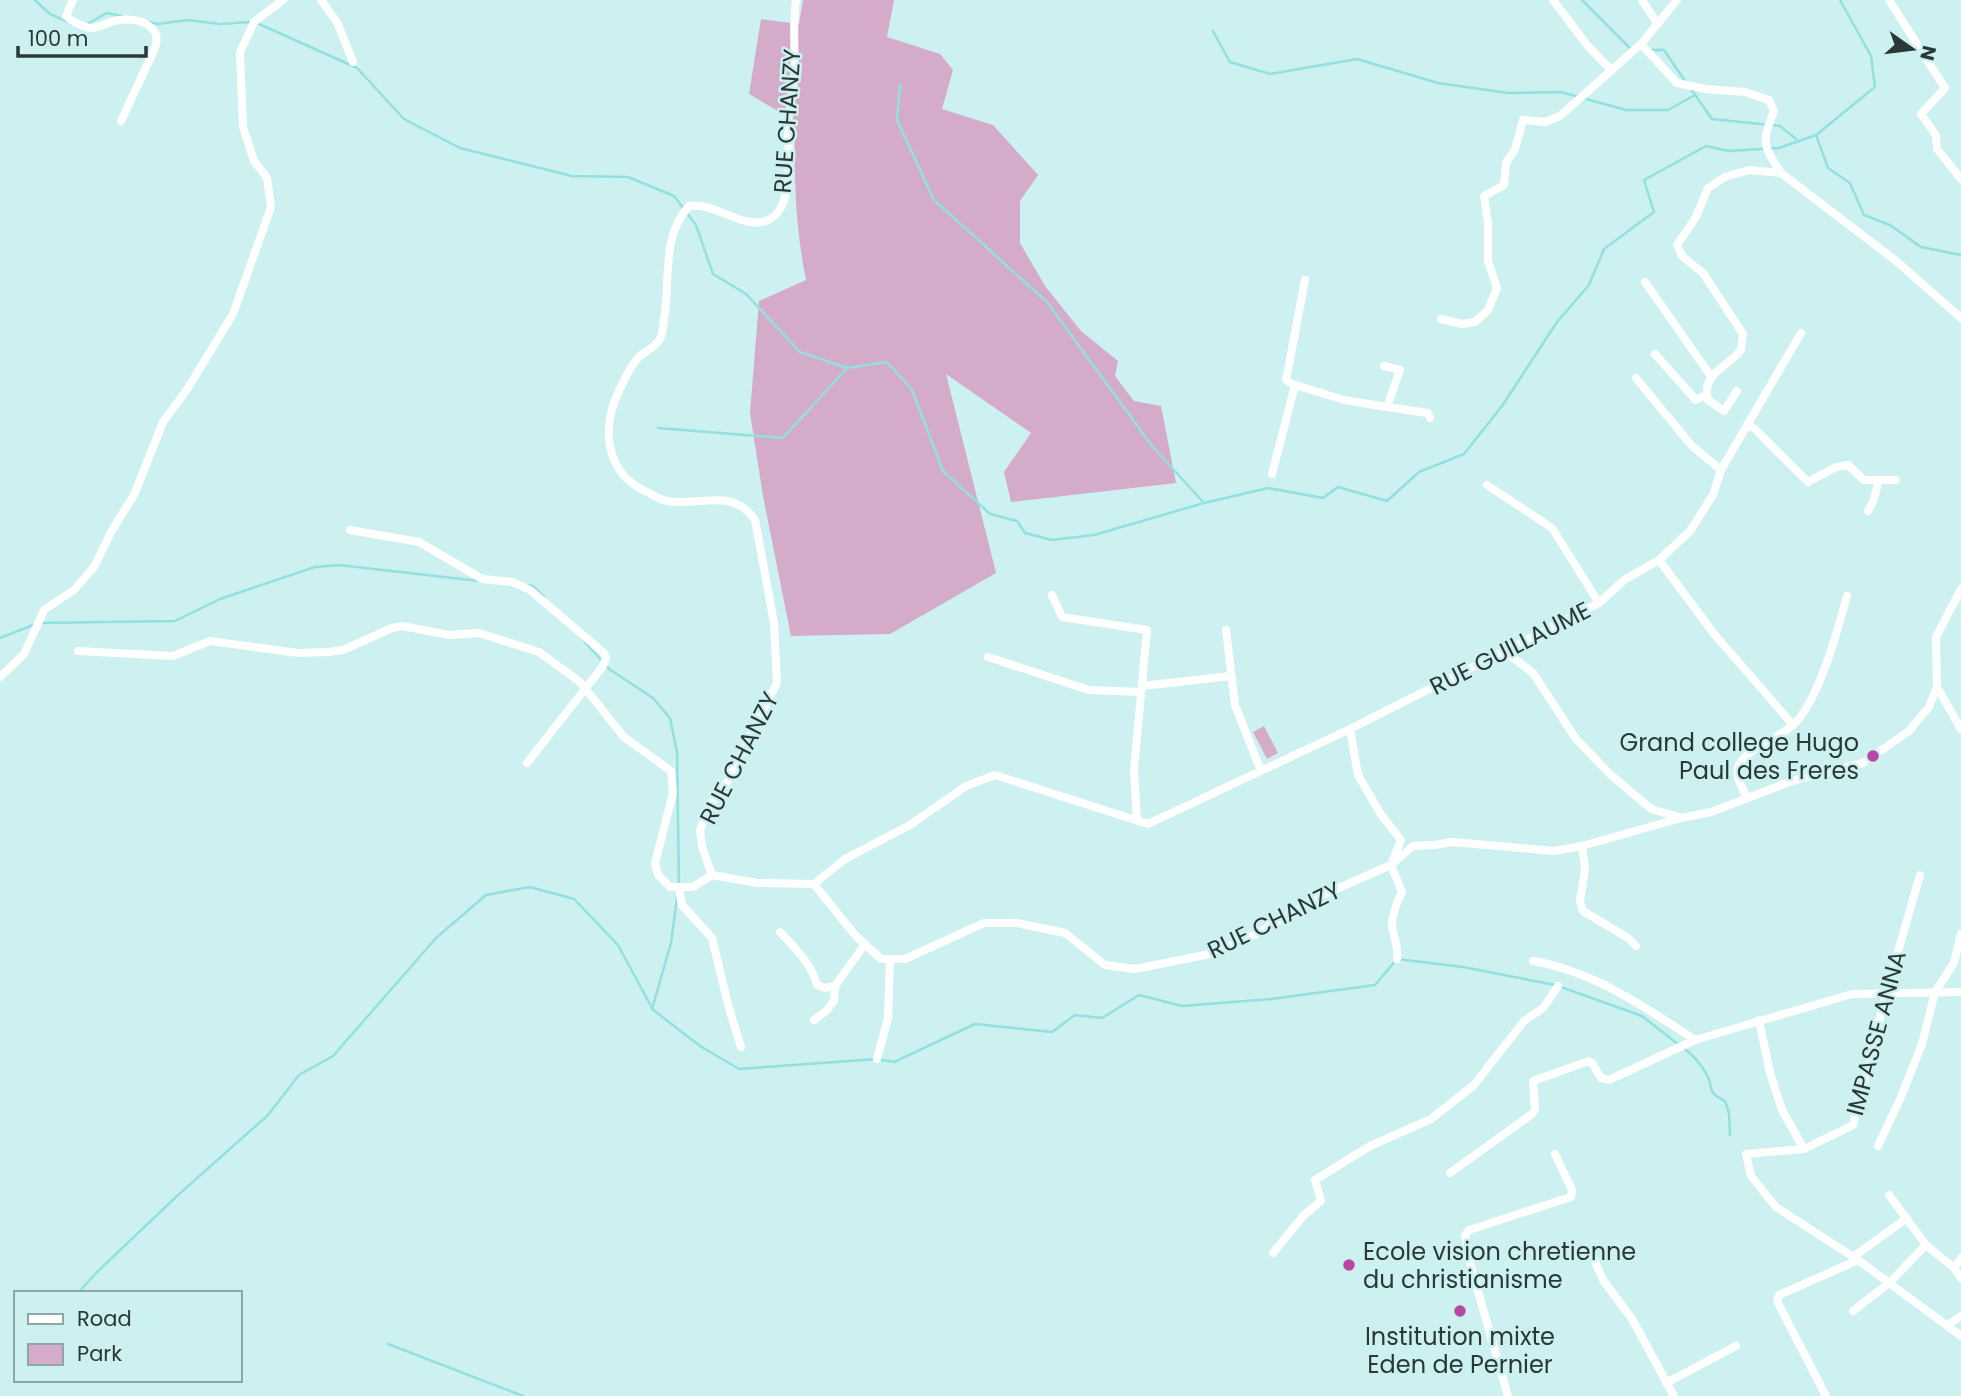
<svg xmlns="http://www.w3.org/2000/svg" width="1961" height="1396" viewBox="0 0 1961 1396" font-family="Poppins,sans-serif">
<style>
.green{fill:#d5abca}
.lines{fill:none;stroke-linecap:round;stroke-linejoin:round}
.stream{stroke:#92e0e0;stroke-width:2.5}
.street{stroke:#fff;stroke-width:8}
.poi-dot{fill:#b847a3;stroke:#cdf1f1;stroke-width:2.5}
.labels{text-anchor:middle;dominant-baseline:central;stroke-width:5;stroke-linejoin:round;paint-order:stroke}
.street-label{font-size:24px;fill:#2a3938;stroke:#cdf1f1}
.poi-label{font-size:24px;fill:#2a3938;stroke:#cdf1f1;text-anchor:end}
</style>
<rect width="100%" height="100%" fill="#cdf1f1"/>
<!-- green -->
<g class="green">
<path d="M803,0H894L887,37L940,54L953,70L942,109L993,125L1038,175L1020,201V243L1045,286L1081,331L1118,361L1115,376L1134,401L1161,406L1176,483L1011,502L1004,472L1031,433L946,374L996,573L890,634L791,636L763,496L750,413L759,301L806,280C795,225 794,177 795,121L749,94L761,19L799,24Z"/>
<path d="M1264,726L1278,753L1267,759L1253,732Z"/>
</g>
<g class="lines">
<!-- stream -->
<g class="stream">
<path d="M35,0L50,14L68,22"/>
<path d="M1582,0L1632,50"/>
<path d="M149,22L158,24L188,20L220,24L250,22"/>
<path d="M257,23L357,68L404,119L460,148L572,176L628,177L674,196L696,225L713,274L746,294L800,352L847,368L887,362L912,390L943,471L990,514L1017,521L1025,533L1052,540L1094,535L1204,503L1268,488L1323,498L1338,487L1387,501L1419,472L1464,454L1502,406L1557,322L1589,285L1604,249L1654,212L1644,180L1706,146L1728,151L1779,148L1816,135L1875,87L1871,56L1840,0"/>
<path d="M87,24L107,13L122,16"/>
<path d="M1213,31L1230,62L1270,74L1357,59L1438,83L1508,93L1561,92L1626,110H1668L1695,95"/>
<path d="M1648,50H1664L1685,81"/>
<path d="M900,85L897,120L934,200L1047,302L1152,446L1204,503"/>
<path d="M1691,89L1712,119L1780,126L1796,139"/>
<path d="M1816,135L1828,168L1850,183L1864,215L1890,225L1921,247L1961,255"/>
<path d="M658,428L783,438L847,368"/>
<path d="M528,585L533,586L544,597"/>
<path d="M0,638L38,623L175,621L220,599L315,567L339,565L479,581"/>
<path d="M584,641L609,669L653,698L670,718L677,752L679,885"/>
<path d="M677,898L671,943L652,1009L700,1046L739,1069L877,1059L894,1062L975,1024L1052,1032L1075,1015L1102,1018L1139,995L1182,1006L1271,999L1375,985L1397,959L1463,967L1555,985"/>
<path d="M1561,987L1642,1016L1679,1045"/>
<path d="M1685,1049C1695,1057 1701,1064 1707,1075C1715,1090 1705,1091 1725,1101L1729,1113L1730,1135"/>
<path d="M78,1293L96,1273L177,1196L268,1115L299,1075L333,1056L436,938L486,895L530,887L574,899L618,945L652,1008"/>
<path d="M388,1344L523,1396"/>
</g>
<!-- street -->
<g class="street">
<path d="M73,0L66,16C71,21 83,27 91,28C100,28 110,21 119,20C138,18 163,25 155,48L121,121"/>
<path d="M321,0L337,22L353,62"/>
<path d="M796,0C792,28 796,53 794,80C793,96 788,112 788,128C788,148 791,172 786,192C784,204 778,217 766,221C741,229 715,202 689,206C662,236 670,275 665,313C663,321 664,332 660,339C655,347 647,351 640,356C631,364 623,382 618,393C601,430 606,474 647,492C653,495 660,500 667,501C699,507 732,486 755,520L774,623L777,683L726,784L709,806L700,830L702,847L712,875L758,883L814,884L855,935L881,959H905L984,923H1017L1065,933L1105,965L1135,969L1210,954L1256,934L1325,894L1391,865L1413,846L1434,845L1453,842L1554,851L1582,846L1681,818L1711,812L1792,781L1863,763L1909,731L1929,707L1937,687L1936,637L1961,589"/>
<path d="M1553,0L1587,45L1610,69"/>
<path d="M1642,0L1657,23"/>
<path d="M1889,0L1945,88L1921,114L1936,135L1937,149L1961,179"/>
<path d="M1641,44L1677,83L1706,89L1745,92L1769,100L1774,111C1762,142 1762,144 1781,173L1895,260L1961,318"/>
<path d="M1305,280L1286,380L1292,384L1344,400L1387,407"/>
<path d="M1645,282L1710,375"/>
<path d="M1441,319L1462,324L1475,322L1488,310L1497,288L1488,261V223L1484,196L1504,185L1506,163L1515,149L1523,120L1545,122L1560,116L1641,44L1677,0"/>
<path d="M1655,354L1696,400L1706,395"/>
<path d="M1384,366L1400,370L1387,407L1428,413L1430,418"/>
<path d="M1636,378L1691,445L1721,470"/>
<path d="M1737,391L1724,411L1708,400C1701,373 1727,368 1741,350L1743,334L1703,273L1682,256L1677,245L1696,217L1708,188L1725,177L1749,170L1781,173"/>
<path d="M1747,425L1755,429L1808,482L1836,467L1848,465L1864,480H1896"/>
<path d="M1272,474L1295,385"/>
<path d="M1487,485L1552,528L1599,603"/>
<path d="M1868,511L1873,502L1879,480"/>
<path d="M350,530L419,542L482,579L513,582L530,590L604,653L606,658L603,666L527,763"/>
<path d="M1659,560L1715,635L1793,725"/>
<path d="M1052,595L1062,617L1147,630L1134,769L1137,821"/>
<path d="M1226,630L1235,705L1261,771"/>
<path d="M1503,650L1533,673L1576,739L1611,775L1651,809L1679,817"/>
<path d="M78,651L173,656L210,641L298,653L328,652L343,650L392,628L402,626L449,635L479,633L539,652L580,682L624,737L671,771L673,793L655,863L658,875L670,887H693L712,875"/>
<path d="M988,657L1089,690L1141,692"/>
<path d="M0,677L24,654L44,610L74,590L94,567L111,532L134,495L163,422L188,388L233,314L271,207L267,178L254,161L243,127L240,52L254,22L283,0"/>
<path d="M1142,686L1231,676"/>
<path d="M1937,687L1961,729"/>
<path d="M1350,729L1358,775L1380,813L1401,840L1391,865L1402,892C1397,902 1392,914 1392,925C1393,937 1399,946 1397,959"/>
<path d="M1747,798C1742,787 1733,774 1740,763C1753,745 1777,739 1793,725C1819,701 1838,629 1847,596"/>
<path d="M1582,846L1585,869L1580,902L1583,911L1628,938L1636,946"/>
<path d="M1920,875L1886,993L1853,1125L1804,1149L1746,1154L1751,1176L1776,1207L1858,1260L1961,1336"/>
<path d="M814,884L845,859L910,825L966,786L995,775L1148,824L1350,729L1599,603L1624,580L1659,560L1690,531L1713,495L1721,470L1801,333"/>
<path d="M679,887L682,905L712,938L729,1008L741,1047"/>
<path d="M780,932C795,948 811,963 817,985L825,988L835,986"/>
<path d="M1533,961C1593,971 1645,1007 1695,1040"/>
<path d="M814,1020L826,1011L834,1001L835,986L865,944"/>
<path d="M1759,1020L1770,1073L1782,1110L1804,1149"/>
<path d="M877,1059L888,1018L890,959"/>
<path d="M1878,1146L1901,1097L1922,1044L1935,992L1954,963L1961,934"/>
<path d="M1450,1173L1532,1114L1535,1109L1533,1081L1589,1061L1592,1063L1601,1078L1609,1080L1695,1040L1852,994L1961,992"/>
<path d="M1889,1195L1926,1245L1954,1268L1961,1278"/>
<path d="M1273,1253L1304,1215L1321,1201L1315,1180L1370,1146L1431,1119L1474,1085L1524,1021L1543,1008L1558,986"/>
<path d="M1853,1257L1907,1218"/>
<path d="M1594,1259L1603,1280L1632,1319L1674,1396"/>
<path d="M1954,1268L1961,1258"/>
<path d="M1853,1311L1889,1283L1926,1245"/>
<path d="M1947,1325L1961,1316"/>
<path d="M1666,1383L1736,1346"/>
<path d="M1508,1396L1468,1256L1465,1236L1469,1230L1571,1197L1572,1190L1555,1154"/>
<path d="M1826,1396L1777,1301L1779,1295L1858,1260"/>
</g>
</g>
<!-- markers -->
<g class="poi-dot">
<circle cx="1873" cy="756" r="7"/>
<circle cx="1349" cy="1265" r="7"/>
<circle cx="1460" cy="1311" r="7"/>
</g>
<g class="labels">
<!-- street labels -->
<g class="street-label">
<text transform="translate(787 121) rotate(-86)">RUE CHANZY</text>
<text transform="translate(1510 648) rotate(-27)">RUE GUILLAUME</text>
<text transform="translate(739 758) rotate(-63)">RUE CHANZY</text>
<text transform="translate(1274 920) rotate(-26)">RUE CHANZY</text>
<text transform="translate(1876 1033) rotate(-75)">IMPASSE ANNA</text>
</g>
<!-- poi labels -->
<g class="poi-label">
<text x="1859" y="742">Grand college Hugo<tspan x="1859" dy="28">Paul des Freres</tspan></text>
<text x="1363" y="1251" text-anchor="start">Ecole vision chretienne<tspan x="1363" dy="28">du christianisme</tspan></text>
<text x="1460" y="1336" text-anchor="middle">Institution mixte<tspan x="1460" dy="28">Eden de Pernier</tspan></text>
</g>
</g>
<!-- legend -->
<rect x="14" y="1291" width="228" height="91" fill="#cdf1f1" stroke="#8ca7a7" stroke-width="2"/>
<rect x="28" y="1314" width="35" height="10" fill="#ffffff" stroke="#8ca7a7" stroke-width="2"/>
<text x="77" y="1326" font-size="21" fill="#2a3938">Road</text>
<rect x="28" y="1344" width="35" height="21" fill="#d5abca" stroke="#8ca7a7" stroke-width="2"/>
<text x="77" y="1361" font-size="21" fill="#2a3938">Park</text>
<!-- north arrow -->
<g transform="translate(1912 49) rotate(104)" stroke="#cdf1f1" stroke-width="5" paint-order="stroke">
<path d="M0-5L12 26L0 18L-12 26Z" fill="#2a3938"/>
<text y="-10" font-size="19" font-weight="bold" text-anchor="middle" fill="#2a3938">N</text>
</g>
<!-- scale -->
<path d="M18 46v10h128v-10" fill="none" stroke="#2a3938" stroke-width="3.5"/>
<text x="28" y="46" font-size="21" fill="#2a3938" stroke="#cdf1f1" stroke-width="5" paint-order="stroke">100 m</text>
</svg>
